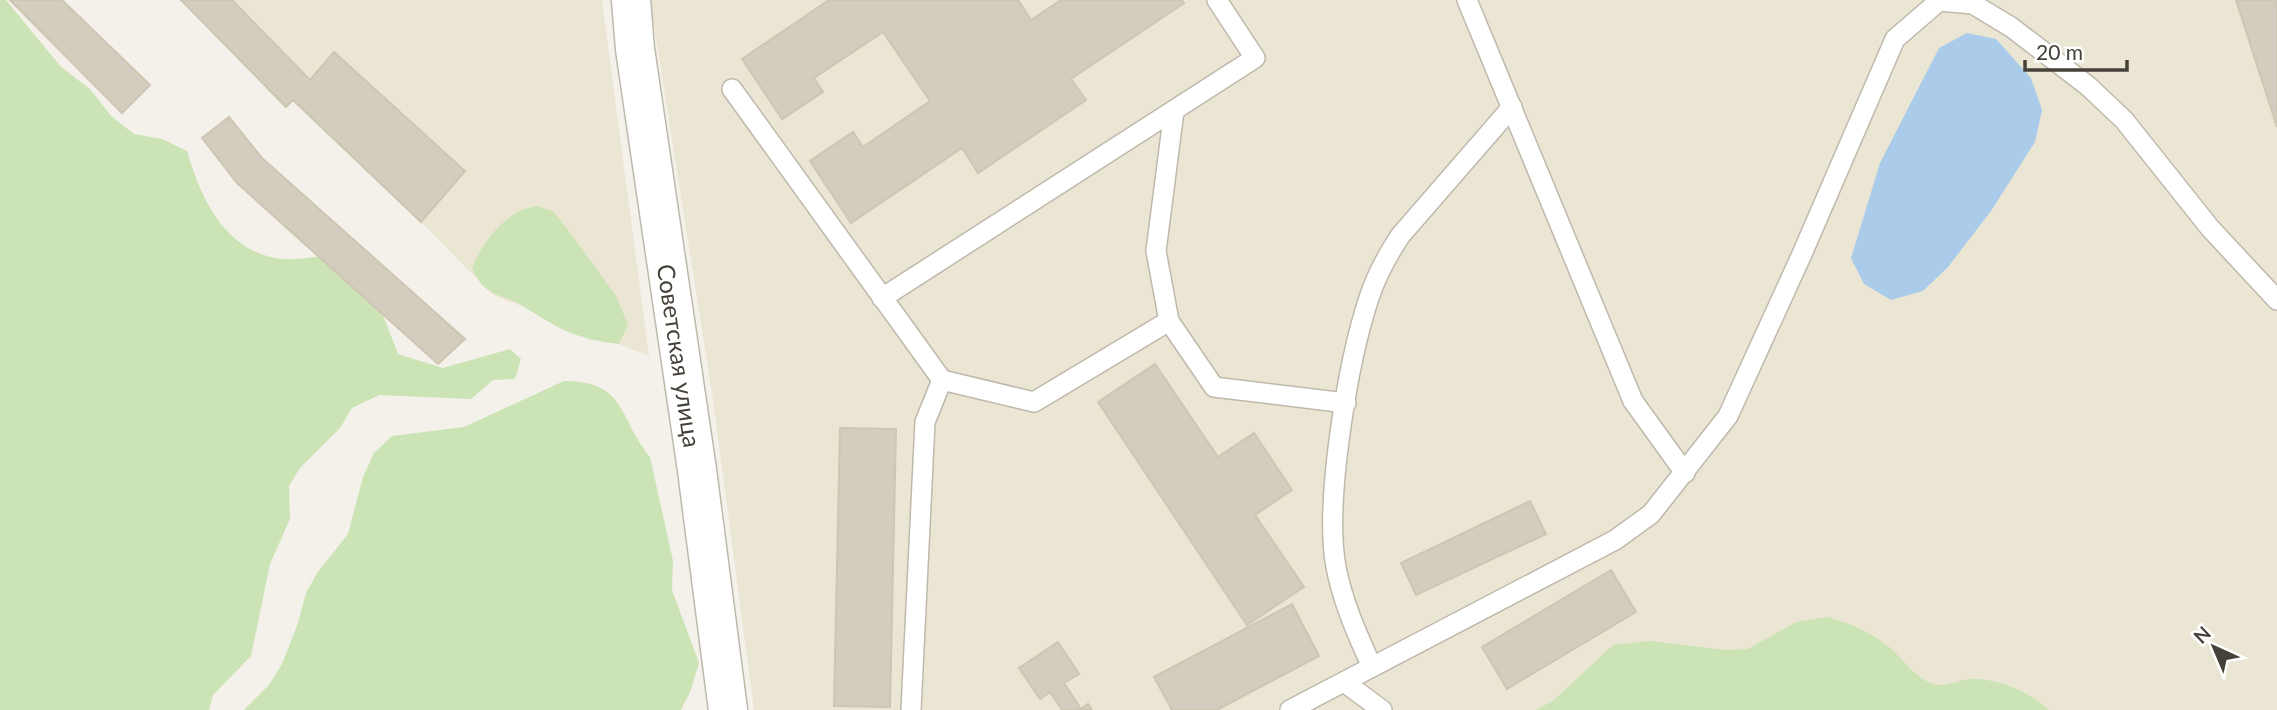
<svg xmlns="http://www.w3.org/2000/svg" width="2277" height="710" viewBox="0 0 2277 710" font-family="Lato,sans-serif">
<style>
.education{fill:#ebe6d4}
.green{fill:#cbe3b5}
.water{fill:#aacbea}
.building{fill:#d3cdbf;stroke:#cec5b3;stroke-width:2}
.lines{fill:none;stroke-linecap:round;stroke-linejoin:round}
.service-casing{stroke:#beb9ac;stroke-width:22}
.tertiary-casing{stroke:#beb9ac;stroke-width:41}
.service{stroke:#fff;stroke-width:19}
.tertiary{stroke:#fff;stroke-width:38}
.labels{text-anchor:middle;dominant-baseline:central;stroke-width:5;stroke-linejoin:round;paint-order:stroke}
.street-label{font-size:24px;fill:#464138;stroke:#fff}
</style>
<rect width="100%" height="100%" fill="#f3f1e9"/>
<!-- education -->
<g class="education">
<path d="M232,0H602L649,356L493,295L421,222L465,171L335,52L310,80Z"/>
<path d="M650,0H2277V710H754L713,400Z"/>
</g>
<!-- green -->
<g class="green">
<path d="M0,0H6L61,67L90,89L111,116L134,134L162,139L187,151C200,196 223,248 275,258C292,261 313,257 329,255L380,307L398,354L443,368L510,349L521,359L515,379L493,380L471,399L379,395L352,408L340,428L300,468L289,486L290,519L270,564L251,656L213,695L209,710H0Z"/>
<path d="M537,206L554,212L574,238L616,296L628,325L619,344C575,339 559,329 523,306C498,291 486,299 472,268C484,239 506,211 537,206Z"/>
<path d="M564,381C627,381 618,418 650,457L673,561L672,590L699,663L690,692L681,710H244L269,685L282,664L298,623L306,593L317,573L348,534L363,477L374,453L392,436L464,427Z"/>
<path d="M1827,617C1849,623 1867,630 1885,644C1903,656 1915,682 1939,685C1950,686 1961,679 1971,679C1998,678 2030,692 2049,710H1535L1553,701L1613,645L1650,641L1725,650L1748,649L1796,622Z"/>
</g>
<!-- water -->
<path class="water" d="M1967,33L1996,39L2031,78L2042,110L2035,142L1991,211L1948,267L1923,291L1891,300L1864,284L1851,258L1880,163L1939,48Z"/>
<!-- building -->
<g class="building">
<path d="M10,0H62L150,85L122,113Z"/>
<path d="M181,0H232L310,80L334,52L465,171L421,222L293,100L286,107Z"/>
<path d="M829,0H1018L1031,20L1061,0H1182L1184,3L1071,79L1086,100L978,173L962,148L851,223L810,161L853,132L863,147L930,101L883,32L814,78L823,92L782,119L742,59Z"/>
<path d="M2236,0H2277V127Z"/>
<path d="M229,117L262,158L465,339L438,364L237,183L202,138Z"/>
<path d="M1155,364L1218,457L1254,433L1292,490L1255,515L1304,587L1247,625L1098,402Z"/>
<path d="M840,428L896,429L890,707L834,706Z"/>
<path d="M1530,501L1546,534L1416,595L1401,563Z"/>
<path d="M1611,570L1636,612L1507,689L1482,647Z"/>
<path d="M1292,604L1319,656L1217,710H1172L1154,677Z"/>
<path d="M1058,642L1079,674L1064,683L1081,709L1088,704L1092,710H1062L1050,692L1040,699L1019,668Z"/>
</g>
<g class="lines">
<!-- service casing -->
<g class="service-casing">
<g id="service">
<path d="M1467,0L1633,401L1685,473"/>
<path d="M732,89L942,380L1034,402L1169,321L1156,251L1174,111"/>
<path d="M882,298L1255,58L1217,0"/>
<path d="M1169,321L1214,387L1346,403"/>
<path d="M1372,667C1357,634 1343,603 1336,567C1324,503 1348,361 1369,298C1376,276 1387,256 1400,236L1512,107"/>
<path d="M1344,682L1382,710"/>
<path d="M911,710L925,422L942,380"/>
<path d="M1290,710L1615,540L1651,514L1728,416L1802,254L1895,39L1939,1L1973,4L2011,27L2088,86L2124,120L2210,228L2277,300"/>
</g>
</g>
<!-- tertiary casing -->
<g class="tertiary-casing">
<g id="tertiary">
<path id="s1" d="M631,0L635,49L697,470L728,710"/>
</g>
</g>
<!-- service -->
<use href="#service" class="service"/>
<!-- tertiary -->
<use href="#tertiary" class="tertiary"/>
</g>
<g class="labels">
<!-- street labels -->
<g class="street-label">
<text stroke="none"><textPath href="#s1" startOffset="359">Советская улица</textPath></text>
</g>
</g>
<!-- north arrow -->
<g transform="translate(2214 647) rotate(316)" stroke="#ffffff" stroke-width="5" paint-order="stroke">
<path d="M0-5L12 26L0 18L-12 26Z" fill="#464138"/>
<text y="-10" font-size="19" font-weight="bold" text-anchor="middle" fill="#464138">N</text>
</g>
<!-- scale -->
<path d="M2025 60v10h102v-10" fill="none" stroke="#464138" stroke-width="3.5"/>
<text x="2036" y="60" font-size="21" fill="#464138" stroke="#ffffff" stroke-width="5" paint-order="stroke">20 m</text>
</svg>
